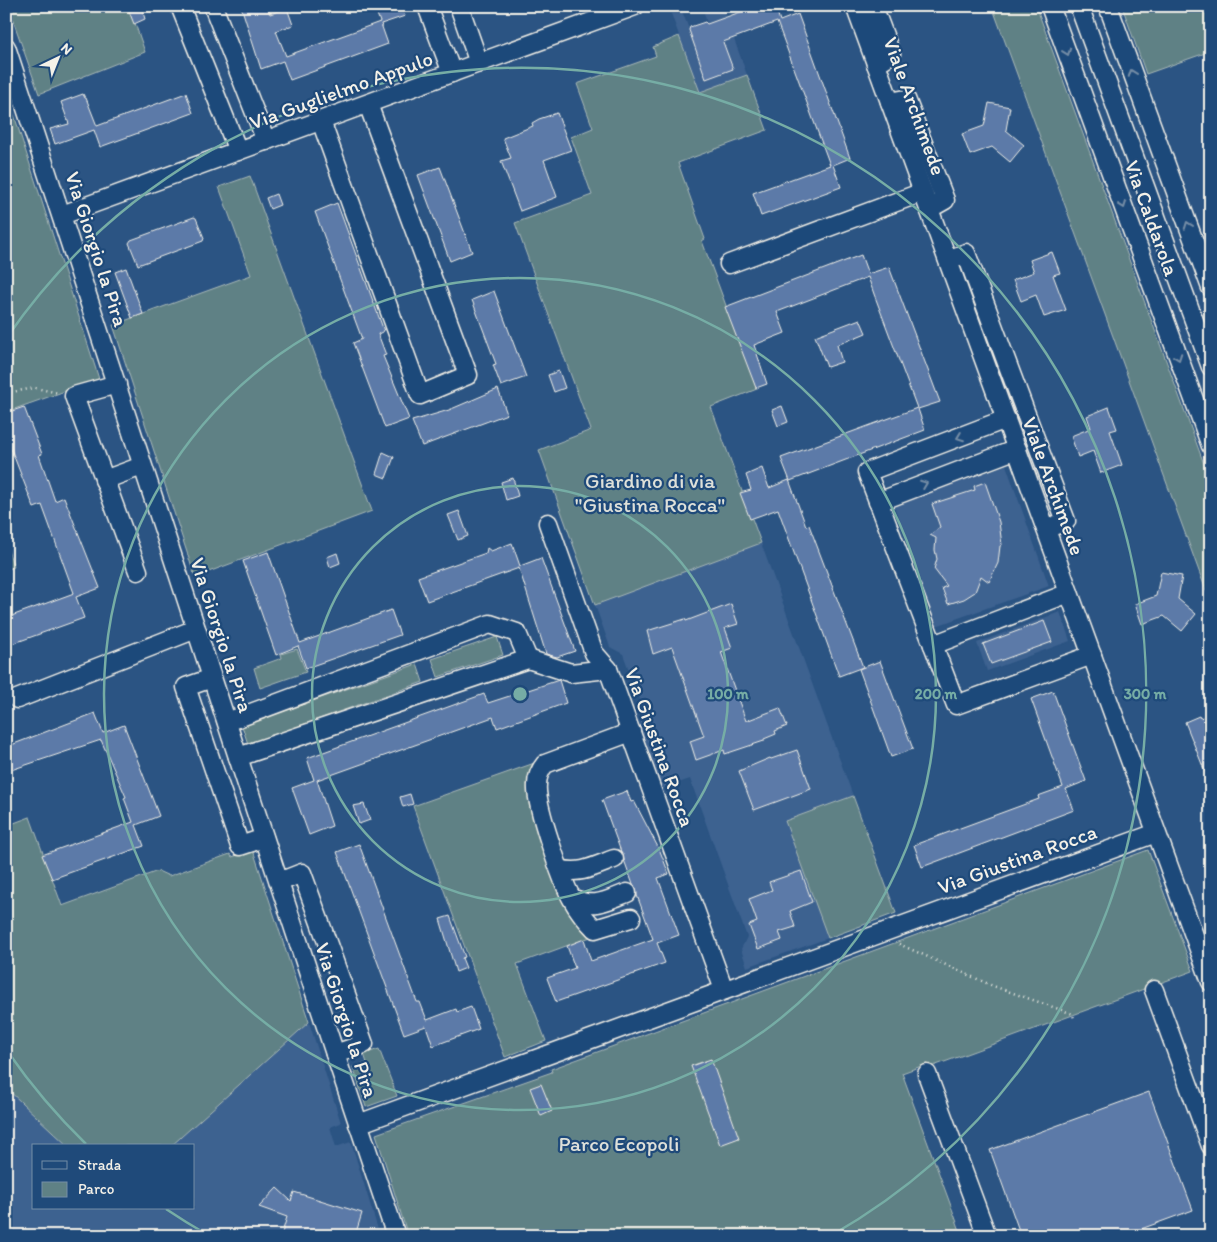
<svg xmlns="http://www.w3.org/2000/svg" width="1217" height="1242" viewBox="0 0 1217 1242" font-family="Itim,sans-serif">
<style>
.built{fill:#3d6290}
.green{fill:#5f8185;stroke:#aab9b6}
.building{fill:#5b7aa8;stroke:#f4f1e8}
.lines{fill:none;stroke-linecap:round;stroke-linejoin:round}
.minor-casing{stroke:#f4f1e8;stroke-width:21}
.path{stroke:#f4f1e8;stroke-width:2.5;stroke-dasharray:1 4;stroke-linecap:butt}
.minor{stroke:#1f4a7a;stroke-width:18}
.oneway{stroke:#748da6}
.ring{fill:none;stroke:#76ada5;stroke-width:2.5}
.labels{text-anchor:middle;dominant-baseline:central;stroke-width:4.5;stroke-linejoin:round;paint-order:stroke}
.street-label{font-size:21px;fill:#f4f1e8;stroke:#1f4a7a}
.park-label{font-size:21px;fill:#dee0d9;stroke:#1f4a7a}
.centre{fill:#76ada5;stroke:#1f4a7a;stroke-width:2.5}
.ring-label{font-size:15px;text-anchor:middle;font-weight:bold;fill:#76ada5;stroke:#1f4a7a;stroke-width:4.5;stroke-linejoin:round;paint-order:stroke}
</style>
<rect width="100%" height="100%" fill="#2b5483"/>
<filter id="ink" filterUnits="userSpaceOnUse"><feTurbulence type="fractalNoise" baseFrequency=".02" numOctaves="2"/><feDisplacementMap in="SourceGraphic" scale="10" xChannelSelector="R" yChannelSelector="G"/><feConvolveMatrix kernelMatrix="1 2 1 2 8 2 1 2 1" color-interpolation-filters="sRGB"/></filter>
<g filter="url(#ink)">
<!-- built -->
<g class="built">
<path d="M674,6H680L689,29L705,22L707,23L704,13L722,6L747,75L700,93L669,8Z"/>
<path d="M1006,465L1049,586L936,626L894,506Z"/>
<path d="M761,543L853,796L785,821L828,938L747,967L741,949L747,937L690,779L661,789L639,727L645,713L623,654L610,647L595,605Z"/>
<path d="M1060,612L1070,641L987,671L977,643Z"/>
<path d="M309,1022L341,1123L330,1127L336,1147L351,1142L380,1236H6V1088L68,1146H34V1208H194V1146H171Z"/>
</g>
<!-- green -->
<g class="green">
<path d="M8,6H129L145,52L39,94Z"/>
<path d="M992,6H1036L1211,483V604Z"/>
<path d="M1122,6H1211V51L1146,74Z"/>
<path d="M679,36L700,92L747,75L767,130L678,163L705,239L702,241L757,389L711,407L761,543L595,605L539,450L591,430L515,223L592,195L571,137L593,128L577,84L656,56L653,47Z"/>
<path d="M6,90L99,379L6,412Z"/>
<path d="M250,176L372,511L195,577L113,325L251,275L219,187Z"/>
<path d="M6,545L14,567L6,570Z"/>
<path d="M497,637L503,655L438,677L432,659Z"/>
<path d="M297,649L306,672L260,688L254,668L282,658L281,654Z"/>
<path d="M417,664L423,682L248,744L242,726Z"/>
<path d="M543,760L534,795L596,935L517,964L546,1041L505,1057L413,806Z"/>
<path d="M853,796L896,913L828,938L785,821Z"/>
<path d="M30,817L62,906L158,871L169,876L230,854L232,857L253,850L309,1022L171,1146H68L6,1088V826Z"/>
<path d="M1148,850L1193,971L928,1068L927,1064L902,1073L962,1236H408L376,1134L552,1072L551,1069Z"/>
<path d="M379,1049L397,1096L366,1107L353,1067L367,1063L364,1054Z"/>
</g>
<!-- building -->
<g class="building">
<path d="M127,6H141L145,19L134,24Z"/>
<path d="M241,6H267L270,14L287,8L293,25L276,31L286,56L380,22L374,6H400L405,16L381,24L388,44L290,80L283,61L261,69Z"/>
<path d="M757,6H775L780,21L798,14L850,158L833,165L841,187L761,216L753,193L830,165L777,22L723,42L733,69L706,79L689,30L690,27L705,22L707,24Z"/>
<path d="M186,93L193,113L100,147L94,130L55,144L50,129L69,124L61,102L83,94L85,98H86L97,126Z"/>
<path d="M989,103L1010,107L1006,130L1024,145L1010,162L992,147L970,155L962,134L984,126Z"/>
<path d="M557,113L571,150L544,160L557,197L520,211L501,161L511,158L503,138L533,126L532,123L539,119Z"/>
<path d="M440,167L472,252L450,261L418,175Z"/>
<path d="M276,194L280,205L270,209L266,198Z"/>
<path d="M337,203L384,331L378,334L386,355L383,356L409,419L385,428L353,343L362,339L315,212Z"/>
<path d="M194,217L196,218L204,238L203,241L138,265L129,243L131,240Z"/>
<path d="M1052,252L1060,273L1053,275L1066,310L1044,317L1036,295L1021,301L1013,280L1034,272L1030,260Z"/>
<path d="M861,255L868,274L889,267L940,402L918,409L925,430L790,481L781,458L917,408L874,294L868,277L777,312L785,333L754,345L767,384L756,388L725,307Z"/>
<path d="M126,268L143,314L132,318L115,272Z"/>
<path d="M494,291L526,377L501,386L493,365L496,364L472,300Z"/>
<path d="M860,319L866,333L837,345L842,362L827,367L815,336Z"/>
<path d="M559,371L565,388L554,392L548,375Z"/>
<path d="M498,389L507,414L422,446L412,421L449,410Z"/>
<path d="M782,406L788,422L778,426L772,410Z"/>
<path d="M24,407L42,454L39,455L55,501L64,497L100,588L76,597L84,618L6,646V618L74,593L42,505L34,508L6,436V413Z"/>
<path d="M1109,407L1117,429L1110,431L1122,465L1101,473L1093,451L1078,457L1071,436L1091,428L1087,416Z"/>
<path d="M383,452L394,457L386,478L376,474Z"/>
<path d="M762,468L769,488L789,480L806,526L809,525L863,667L839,676L778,509L750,519L740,493L751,490L746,475Z"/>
<path d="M513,478L518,496L506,500L501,482Z"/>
<path d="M985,482L999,522L1002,545L1000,546L998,563L989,582L981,576L975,592L964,599L948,604L942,588L947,586L934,569L937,559L935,550L936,538L930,535L940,527L932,504L975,490L974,486Z"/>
<path d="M459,511L468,536L458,540L448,515Z"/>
<path d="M512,543L520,566L541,558L575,651L557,657L546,654L519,568L427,601L418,577L486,553L487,548L491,551Z"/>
<path d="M268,552L300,643L391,610L400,635L306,668L298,646L276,655L243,561Z"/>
<path d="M337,553L340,563L330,567L327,557Z"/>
<path d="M1161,572L1182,576L1178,599L1196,614L1182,631L1164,616L1142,624L1135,604L1156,596Z"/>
<path d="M731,604L738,624L725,628L732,648L721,652L746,721L780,708L787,726L775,731L776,734L764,739V741L725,754L724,750L696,760L690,741L704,736L672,647L653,654L647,631L685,619L686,621Z"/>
<path d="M1044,621L1052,642L991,664L983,644Z"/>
<path d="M880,661L913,749L891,757L859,669Z"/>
<path d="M559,680L566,703L497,728L493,717L317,780L332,826L309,835L292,788L314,780L307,758L484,694L488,703Z"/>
<path d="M1053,691L1086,781L1066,789L1074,810L922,867L914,845L1039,799L1038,796L1063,787L1031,699Z"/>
<path d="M95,713L103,733L124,725L159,816L136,825L144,846L52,879L42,855L133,822L124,798L126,797L101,740L11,770L6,758V747Z"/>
<path d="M1199,716L1200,718L1206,716L1211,728L1210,784L1185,722Z"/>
<path d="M797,750L811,789L754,810L739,771L770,758L771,759Z"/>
<path d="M627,791L631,802L634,801L660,851L669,874L658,878L679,935L657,943L665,963L556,1002L547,978L575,968L567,946L584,939L591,961L653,939L602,800Z"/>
<path d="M410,794L413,804L403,807L400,797Z"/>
<path d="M364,804L370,820L359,824L353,806Z"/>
<path d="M359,844L417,1002H420L427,1020L456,1009L457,1012L471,1007L479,1029L433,1046L426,1026L404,1034L337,852Z"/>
<path d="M801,871L812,902L790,911L795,927L779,932L782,940L758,949L749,925L757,922L749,899L772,890L769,882Z"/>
<path d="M450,916L465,957L462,958L466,968L456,972L440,919Z"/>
<path d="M711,1059L739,1138L720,1145L691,1066Z"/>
<path d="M541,1084L552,1111L541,1116L530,1088Z"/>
<path d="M1149,1092L1193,1210L1122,1236H1021L990,1150Z"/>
<path d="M277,1188L291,1201L294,1192L362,1213L355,1236H281L287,1217L259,1207Z"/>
</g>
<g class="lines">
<!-- minor casing -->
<g class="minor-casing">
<g id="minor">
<path d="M180,6L238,151"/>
<path d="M213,6L266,141"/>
<path d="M427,6L452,73"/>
<path d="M459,6L479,63"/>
<path d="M855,6L1211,982"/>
<path d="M873,6L891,54L876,64"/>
<path d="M1050,6L1211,446"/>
<path d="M1079,6L1211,367"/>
<path d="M1108,6L1211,288"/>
<path d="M6,47L335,1054L396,1236"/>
<path d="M890,102L906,99L945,200L929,209"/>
<path d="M321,121L420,395L468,375L368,104"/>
<path d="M62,215L635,6"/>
<path d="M948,260L966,253L1066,521L1046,529"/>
<path d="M729,264L923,192"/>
<path d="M117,384L74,396L138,571"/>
<path d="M1006,419L867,472L956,705L1092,655"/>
<path d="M104,480L142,466"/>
<path d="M878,502L1017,449"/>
<path d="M548,523L594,653L608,669L724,990"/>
<path d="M933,645L1069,593"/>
<path d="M212,678L186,687L240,846L264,838"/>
<path d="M17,699L196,629"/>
<path d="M227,722L490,624L517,633L528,659"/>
<path d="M238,757L528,659L571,673L608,669"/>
<path d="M560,869C580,875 595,866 614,859"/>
<path d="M279,882L302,873L364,1044L335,1054"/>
<path d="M572,898C594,909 605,901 627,893"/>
<path d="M631,918L595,929C586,920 578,910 572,899C562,881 535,804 537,785C537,776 540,770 545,764L631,732"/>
<path d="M1154,990L1211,1146"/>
<path d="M927,1074L987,1236"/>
<path d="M358,1124L1156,833"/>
</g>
</g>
<!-- path -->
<g class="path">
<path d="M6,393L35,388L59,393"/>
<path d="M899,944L993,986L1073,1014L1074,1020"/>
</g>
<!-- minor -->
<use href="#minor" class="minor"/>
</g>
<!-- one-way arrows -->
<defs><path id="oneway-chevron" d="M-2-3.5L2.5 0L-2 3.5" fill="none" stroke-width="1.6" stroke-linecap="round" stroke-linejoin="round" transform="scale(1.25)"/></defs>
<g class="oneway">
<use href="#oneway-chevron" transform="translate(1067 52) rotate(70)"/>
<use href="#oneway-chevron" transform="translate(1132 73) rotate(-110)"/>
<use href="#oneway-chevron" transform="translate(1123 205) rotate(70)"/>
<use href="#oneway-chevron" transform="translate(1188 225) rotate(-110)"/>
<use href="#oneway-chevron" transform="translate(1178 357) rotate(70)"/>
<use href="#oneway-chevron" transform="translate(960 437) rotate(159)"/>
<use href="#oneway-chevron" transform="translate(924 484) rotate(-21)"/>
</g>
</g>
<!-- distance rings -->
<g class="ring">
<circle cx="520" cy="694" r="208"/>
<circle cx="520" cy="694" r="416"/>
<path d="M208 1235A625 625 0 0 1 166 1209M86 1144A625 625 0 0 1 8 1052M8 336A625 625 0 1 1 832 1235"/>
</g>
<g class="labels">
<!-- street labels -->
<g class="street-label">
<text transform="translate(341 90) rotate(-20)">Via Guglielmo Appulo</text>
<text transform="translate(915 106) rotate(70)">Viale Archimede</text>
<text transform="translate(1152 218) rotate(70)">Via Caldarola</text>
<text transform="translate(97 249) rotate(72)">Via Giorgio la Pira</text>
<text transform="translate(1054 486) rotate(70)">Viale Archimede</text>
<text transform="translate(222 635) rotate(72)">Via Giorgio la Pira</text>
<text transform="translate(660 747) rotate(70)">Via Giustina Rocca</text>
<text transform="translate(1017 859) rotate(-20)">Via Giustina Rocca</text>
<text transform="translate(347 1020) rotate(72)">Via Giorgio la Pira</text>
</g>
<!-- park labels -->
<g class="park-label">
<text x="650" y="480">Giardino di via<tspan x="650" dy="24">"Giustina Rocca"</tspan></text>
<text x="619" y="1143">Parco Ecopoli</text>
</g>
</g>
<circle cx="520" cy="694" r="8" class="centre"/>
<g class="ring-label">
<text x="728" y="699">100 m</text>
<text x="936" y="699">200 m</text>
<text x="1145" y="699">300 m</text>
</g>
<!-- margin -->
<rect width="1217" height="1242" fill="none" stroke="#1f4a7a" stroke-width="25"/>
<rect x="12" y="12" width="1192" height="1217" fill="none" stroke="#f4f1e8" stroke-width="2" filter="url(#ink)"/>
<!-- legend -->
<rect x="32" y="1144" width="162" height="65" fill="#1f4a7a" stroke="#748da6"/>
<rect x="42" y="1161" width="25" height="8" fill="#1f4a7a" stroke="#748da6"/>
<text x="78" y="1170" font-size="15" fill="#f4f1e8">Strada</text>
<rect x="42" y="1182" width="25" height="15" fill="#5f8185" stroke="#748da6"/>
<text x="78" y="1194" font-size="15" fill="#f4f1e8">Parco</text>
<!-- north arrow -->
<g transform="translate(58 58) rotate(43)" stroke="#1f4a7a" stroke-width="4" paint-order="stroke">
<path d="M0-4L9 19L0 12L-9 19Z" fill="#f4f1e8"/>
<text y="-8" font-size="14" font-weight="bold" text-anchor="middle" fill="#f4f1e8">N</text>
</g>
</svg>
